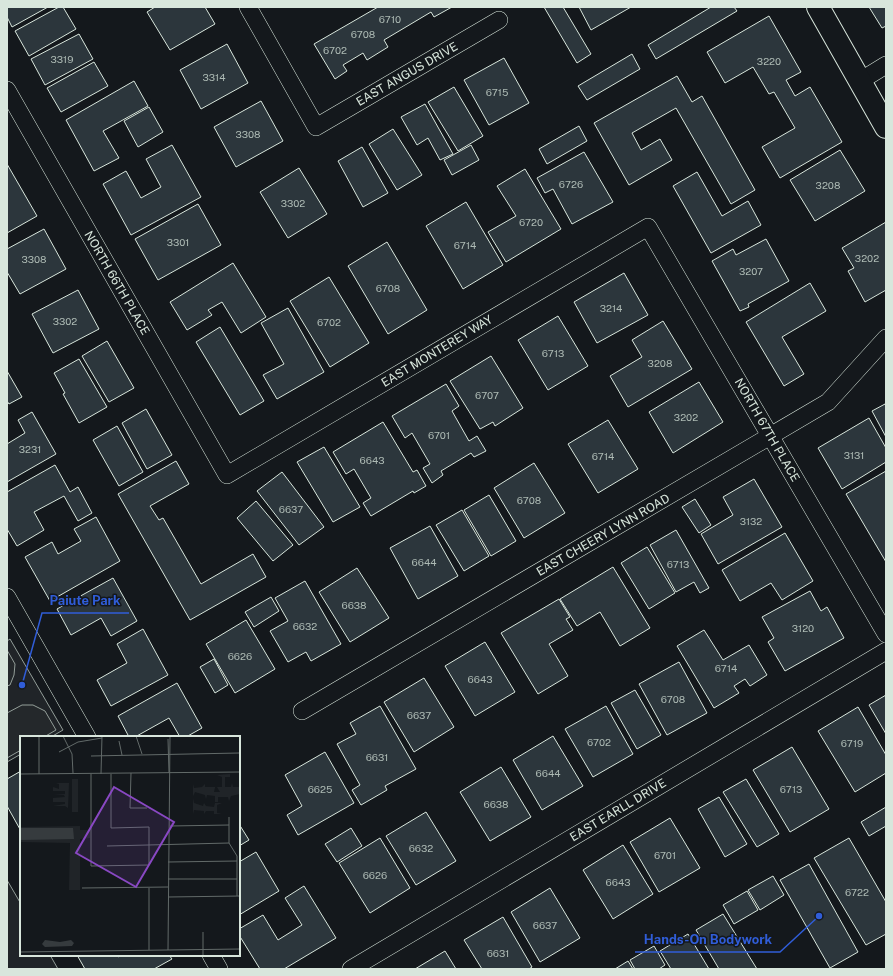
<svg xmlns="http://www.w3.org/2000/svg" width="893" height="976" viewBox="0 0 893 976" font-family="'Public Sans',sans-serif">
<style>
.green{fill:#202428;stroke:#939e99}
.parking{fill:#24282b;stroke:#939e99}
.building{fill:#2c363c;stroke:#d8e6dc}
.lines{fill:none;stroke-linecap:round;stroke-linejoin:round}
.street-casing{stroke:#d8e6dc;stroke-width:18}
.secondary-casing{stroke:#d8e6dc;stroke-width:24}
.street{stroke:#14181c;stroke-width:17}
.secondary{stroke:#14181c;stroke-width:22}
.labels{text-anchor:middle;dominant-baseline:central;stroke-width:3;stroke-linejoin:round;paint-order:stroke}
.number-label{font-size:10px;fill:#adbab4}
.street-label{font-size:12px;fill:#d8e6dc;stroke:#14181c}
.inset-road{fill:none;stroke:#626a69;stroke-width:1}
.view{fill:#8948c3;fill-opacity:0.15;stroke:#8948c3;stroke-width:2}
.inset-edge{fill:none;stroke:#d8e6dc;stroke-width:2}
.leader{fill:none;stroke:#305dd8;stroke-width:1.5}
.callout-dot{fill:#305dd8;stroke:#14181c;stroke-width:1.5}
.callout-label{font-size:13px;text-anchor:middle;font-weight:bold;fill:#305dd8;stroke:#14181c;stroke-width:3;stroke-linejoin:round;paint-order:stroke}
</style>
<rect width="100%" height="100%" fill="#14181c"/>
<!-- green -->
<g class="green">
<path d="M10,639L63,730L51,737H21V754L7,762V641Z"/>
<path d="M7,880L21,904V955H50L58,969H7Z"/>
</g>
<!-- parking -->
<g class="parking">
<path d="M7,650L15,664L14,675L10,685L7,686Z"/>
<path d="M22,705H33L45,711L56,730L44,737H21V750L7,758V713Z"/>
</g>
<!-- building -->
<g class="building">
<path d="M7,7H48L12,27L7,17Z"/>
<path d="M59,7H63L76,29L29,56L15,31Z"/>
<path d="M155,7H205L215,24L170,50L147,12Z"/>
<path d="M378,7H452L434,17L431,12L384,40L388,47L367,60L363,53L343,65L347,71L335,79L314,44Z"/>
<path d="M544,7H563L591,54L577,63Z"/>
<path d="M579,7H631L591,30Z"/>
<path d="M711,7H734L737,11L656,59L648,45Z"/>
<path d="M869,7H886V26L882,28Z"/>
<path d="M769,16L801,72L786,80L795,96L810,87L842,142L780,178L762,147L795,128L774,92L769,94L753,67L725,83L707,52Z"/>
<path d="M79,34L93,59L45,85L31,59Z"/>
<path d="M227,44L248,83L201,109L180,70Z"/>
<path d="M632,54L640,69L587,100L578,86Z"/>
<path d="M504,58L529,103L489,125L464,80Z"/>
<path d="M94,62L108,86L61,112L47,88Z"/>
<path d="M677,76L692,102L702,96L755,190L731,204L676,108L632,133L641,150L660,139L672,160L629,185L594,123Z"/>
<path d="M134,81L148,106L103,131L119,158L94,171L66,120Z"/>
<path d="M454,87L483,136L458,151L428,102Z"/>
<path d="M261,101L283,141L236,167L214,127Z"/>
<path d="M425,104L453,154L440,160L428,138L417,145L401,117Z"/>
<path d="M149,107L163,132L138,147L124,121Z"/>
<path d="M579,126L587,141L547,164L539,149Z"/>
<path d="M393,129L422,175L397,190L369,144Z"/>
<path d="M172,145L201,197L131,235L103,184L126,171L141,198L161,187L146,159Z"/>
<path d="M471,145L479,160L452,175L444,160Z"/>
<path d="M362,147L388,193L363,207L338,161Z"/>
<path d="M840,150L865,191L815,221L790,180Z"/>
<path d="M584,152L613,202L572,224L553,189L545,193L537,178Z"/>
<path d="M7,164L37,216L7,233Z"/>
<path d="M299,168L327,214L288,238L260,192Z"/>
<path d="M525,169L561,229L506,262L488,232L516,216L497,186Z"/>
<path d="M697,172L722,216L748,201L761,225L711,253L673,186Z"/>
<path d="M466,202L503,265L463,289L426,226Z"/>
<path d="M198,204L221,245L158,280L135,239Z"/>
<path d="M886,222V290L865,302L848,271L854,268L842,248Z"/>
<path d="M44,229L66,269L20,294L7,272V249Z"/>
<path d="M766,239L789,281L748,304L749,307L740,311L712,261L733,249L736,255Z"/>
<path d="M387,242L427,310L388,334L348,266Z"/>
<path d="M233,263L266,317L241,333L222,302L208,310L212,315L187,330L170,302Z"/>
<path d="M624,273L648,315L597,343L574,302Z"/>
<path d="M329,277L369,343L330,367L290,301Z"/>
<path d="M810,283L826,311L782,337L804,374L784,386L746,322Z"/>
<path d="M78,290L99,329L53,353L32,314Z"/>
<path d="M288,308L324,372L277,399L263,375L284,364L261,323Z"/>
<path d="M558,316L588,366L548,390L518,340Z"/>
<path d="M663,321L692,369L628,407L610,376L642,357L632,340Z"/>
<path d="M220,327L264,401L240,415L196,342Z"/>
<path d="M107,341L134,388L109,402L82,356Z"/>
<path d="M491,356L523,408L495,426L493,422L480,429L450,381Z"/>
<path d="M79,359L107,407L79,423L63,394L65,393L54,373Z"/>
<path d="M7,371L22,397L9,404L7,401Z"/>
<path d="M699,382L723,422L673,453L649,412Z"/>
<path d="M446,384L459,406L452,411L469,441L477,436L486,451L474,457L471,453L441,471L443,475L432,483L423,468L430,464L412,433L405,438L392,416Z"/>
<path d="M885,404L886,407V437L872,411Z"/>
<path d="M146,409L172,455L147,469L122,423Z"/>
<path d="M32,412L56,454L7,482V444L25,433L18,420Z"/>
<path d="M869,418L886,448V462L842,489L818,448Z"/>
<path d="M608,420L638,469L598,493L568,444Z"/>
<path d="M383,422L413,472L417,470L426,486L414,493L413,491L371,516L363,503L371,498L354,469L346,474L333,452Z"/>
<path d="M117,426L143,472L119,486L93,440Z"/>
<path d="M324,447L360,507L333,522L297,462Z"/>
<path d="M176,461L189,484L150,506L159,520L163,518L201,584L253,554L266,577L190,620L118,494Z"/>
<path d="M534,463L565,513L524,538L494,488Z"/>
<path d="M55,465L70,492L78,487L92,513L78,521L64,496L34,512L44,530L17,546L7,529V492Z"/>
<path d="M886,471V562L846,494Z"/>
<path d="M282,472L324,527L299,545L257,491Z"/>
<path d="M754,479L782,527L718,564L701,534L733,515L723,497Z"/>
<path d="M489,495L516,541L491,556L464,510Z"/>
<path d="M695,499L711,525L699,533L682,507Z"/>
<path d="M256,501L293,545L273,561L237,518Z"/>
<path d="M462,510L489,556L464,571L436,525Z"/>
<path d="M96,517L120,561L50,601L25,557L52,542L58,554L81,541L74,529Z"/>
<path d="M430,526L458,576L418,599L390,548Z"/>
<path d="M676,530L709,588L700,593L694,582L676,592L650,545Z"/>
<path d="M785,533L813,581L782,600L771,583L740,601L722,570Z"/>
<path d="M647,547L675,593L649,609L621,563Z"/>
<path d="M613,567L650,628L620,646L600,612L577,626L560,599Z"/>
<path d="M357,568L389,618L350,642L319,592Z"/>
<path d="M113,578L137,621L111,636L101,618L71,635L57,609Z"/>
<path d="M305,581L341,644L311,661L306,652L288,662L270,631L288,621L275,598Z"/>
<path d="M810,591L821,611L827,607L844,638L785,671L768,642L774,638L762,617Z"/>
<path d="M271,597L279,611L254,627L245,612Z"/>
<path d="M559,599L570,617L566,619L573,630L549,644L568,676L538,694L501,633Z"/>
<path d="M246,620L275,669L235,693L206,644Z"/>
<path d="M143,629L168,675L111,706L97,680L127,663L117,644Z"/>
<path d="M704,630L723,660L749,645L767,675L750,686L745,679L734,686L739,693L714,708L677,646Z"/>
<path d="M485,642L515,692L475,716L445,666Z"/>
<path d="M214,659L228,685L215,693L200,667Z"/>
<path d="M679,662L707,713L667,735L639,684Z"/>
<path d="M424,678L454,727L414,752L384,702Z"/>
<path d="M177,683L202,728L186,737H180L169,718L135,737H129L118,716Z"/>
<path d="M635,690L661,735L637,749L611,703Z"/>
<path d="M886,695V734L869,705Z"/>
<path d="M380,706L416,769L385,786L387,790L361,805L352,790L360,785L337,744L356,734L350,723Z"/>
<path d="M606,706L633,754L593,777L565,729Z"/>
<path d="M858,707L886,755V773L855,792L818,731Z"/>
<path d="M553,736L583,786L542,810L513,760Z"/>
<path d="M792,747L829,809L790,832L753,770Z"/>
<path d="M325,752L354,803L298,835L287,815L302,806L285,775Z"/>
<path d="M501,767L531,817L490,841L460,792Z"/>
<path d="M21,771V831L7,806V779Z"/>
<path d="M746,779L779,834L757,847L723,792Z"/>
<path d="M719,797L747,844L725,857L698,809Z"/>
<path d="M886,807V826L869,836L861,822Z"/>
<path d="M426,812L456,861L416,885L386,836Z"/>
<path d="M670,818L700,868L659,892L630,842Z"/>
<path d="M239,824L249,840L239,846Z"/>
<path d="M351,828L362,846L337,862L325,844Z"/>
<path d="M380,838L410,888L370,913L339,863Z"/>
<path d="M849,838L886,902V934L866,945L814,858Z"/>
<path d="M623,845L653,894L613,919L583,870Z"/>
<path d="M256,852L279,891L239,915V862Z"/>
<path d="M809,864L858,952L830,968L780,880Z"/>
<path d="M773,876L784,895L760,910L748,890Z"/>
<path d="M304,886L336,938L284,969H260L239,935V929L263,915L278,940L302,925L285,898Z"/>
<path d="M550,888L580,938L540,962L511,912Z"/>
<path d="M747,891L758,910L734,924L723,905Z"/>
<path d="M723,914L757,969H719L696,930Z"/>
<path d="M503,917L532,967L529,969H482L464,940Z"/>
<path d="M688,934L709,969H671L660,951Z"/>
<path d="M654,946L665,965L659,969H635L630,960Z"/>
<path d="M445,951L456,969H415Z"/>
<path d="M77,955H117L118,957L121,955H169L172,959L154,969H85Z"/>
<path d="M628,961L633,969H615Z"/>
</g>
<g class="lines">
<!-- street casing -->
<g class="street-casing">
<g id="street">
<path d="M248,7L316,127L499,20"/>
<path d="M860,81L886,65"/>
<path d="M7,90L227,475L648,227L886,634"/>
<path d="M7,597L87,737"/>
<path d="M302,711L828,402L886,338"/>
<path d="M211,955L219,969"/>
<path d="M351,969L886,651"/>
</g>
</g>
<!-- secondary casing -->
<g class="secondary-casing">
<path id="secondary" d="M818,7L886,127"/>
</g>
<!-- street -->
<use href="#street" class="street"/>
<!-- secondary -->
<use href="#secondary" class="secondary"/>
</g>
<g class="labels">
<!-- number labels -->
<g class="number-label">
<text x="390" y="19">6710</text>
<text x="363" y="34">6708</text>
<text x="335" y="50">6702</text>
<text x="62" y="59">3319</text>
<text x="769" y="61">3220</text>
<text x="214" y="77">3314</text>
<text x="497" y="92">6715</text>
<text x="248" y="134">3308</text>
<text x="571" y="184">6726</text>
<text x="828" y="185">3208</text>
<text x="293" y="203">3302</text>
<text x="531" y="222">6720</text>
<text x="178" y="242">3301</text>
<text x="465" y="245">6714</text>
<text x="867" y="258">3202</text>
<text x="34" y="259">3308</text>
<text x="751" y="271">3207</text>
<text x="388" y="288">6708</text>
<text x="611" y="308">3214</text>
<text x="65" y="321">3302</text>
<text x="329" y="322">6702</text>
<text x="553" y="353">6713</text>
<text x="660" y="363">3208</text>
<text x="487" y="395">6707</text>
<text x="686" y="417">3202</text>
<text x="439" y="435">6701</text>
<text x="30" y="449">3231</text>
<text x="854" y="455">3131</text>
<text x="603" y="456">6714</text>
<text x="372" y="460">6643</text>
<text x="529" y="500">6708</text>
<text x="291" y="509">6637</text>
<text x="751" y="521">3132</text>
<text x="424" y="562">6644</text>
<text x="678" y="564">6713</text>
<text x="354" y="605">6638</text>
<text x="305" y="626">6632</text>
<text x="803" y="628">3120</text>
<text x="240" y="656">6626</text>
<text x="726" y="668">6714</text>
<text x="480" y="679">6643</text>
<text x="673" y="699">6708</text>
<text x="419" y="715">6637</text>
<text x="599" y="742">6702</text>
<text x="852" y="743">6719</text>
<text x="377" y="757">6631</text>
<text x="548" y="773">6644</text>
<text x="320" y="789">6625</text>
<text x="791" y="789">6713</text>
<text x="496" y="804">6638</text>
<text x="421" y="848">6632</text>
<text x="665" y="855">6701</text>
<text x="375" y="875">6626</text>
<text x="618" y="882">6643</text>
<text x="857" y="892">6722</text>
<text x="545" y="925">6637</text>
<text x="498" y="953">6631</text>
</g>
<!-- street labels -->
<g class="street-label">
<text transform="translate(407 74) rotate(-30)">EAST ANGUS DRIVE</text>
<text transform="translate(117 283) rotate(60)">NORTH 66TH PLACE</text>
<text transform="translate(437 351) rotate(-31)">EAST MONTEREY WAY</text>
<text transform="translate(767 430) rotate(60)">NORTH 67TH PLACE</text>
<text transform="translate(603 535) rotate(-30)">EAST CHEERY LYNN ROAD</text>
<text transform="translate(618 810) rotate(-31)">EAST EARLL DRIVE</text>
</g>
</g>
<!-- overview -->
<g transform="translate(20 736)">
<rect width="220" height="220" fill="#14181c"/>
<path d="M210,38V41H205V51H211L212,47L213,51H220V58L211,60L209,65L208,61H198V66H195V60L187,59L186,63L185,59L175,56L173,60V48L174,52L182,51L185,48V51H195L196,47L194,56H200L197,51H202V41L197,39ZM52,43H58V76H52ZM36,47H49L48,72L45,70H33L45,68V66H33V62L45,61L44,59H33L45,58V55H33V51L39,53V48ZM173,62L174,67L183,70L184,67L186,70L194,71L195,67H202L197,69V77L202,78H194V75H186L184,78V75L174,74L173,78ZM60,90V94H70V102L60,103V154H49L50,107L0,106V91Z" fill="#202428"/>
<path d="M0,92H53L54,103L0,104ZM25,204L40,206L51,204L54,207L52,210L25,211L22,208Z" fill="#363b3e"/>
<path class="inset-road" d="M19,0V38M43,0L52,18L53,37M116,0L122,18M138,0H186M220,0V36M148,3L149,37M99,5L102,19M39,16L58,6L82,2M71,20L219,17M111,37L110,72H127M0,38L220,36M71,38V130L129,129V91L91,92V38M81,38L82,0M209,81V107L217,120V160M150,90L209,89M87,110L209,107M148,126L217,125M148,143H217M62,152L148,151M148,161L220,160M183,196V220M129,214V152M148,214L150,0M0,216L220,213"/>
<path class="view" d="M94,51L154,86L116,151L56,117Z"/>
<rect width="220" height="220" class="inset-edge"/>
</g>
<!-- callouts -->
<path class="leader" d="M22 685L42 613H129M819 916L780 952H635"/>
<g class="callout-dot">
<circle cx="22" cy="685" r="4"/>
<circle cx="819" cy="916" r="4"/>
</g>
<g class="callout-label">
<text x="85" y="605">Paiute Park</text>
<text x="708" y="944">Hands-On Bodywork</text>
</g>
<!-- border -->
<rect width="893" height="976" fill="none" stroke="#d8e6dc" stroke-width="16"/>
</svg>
